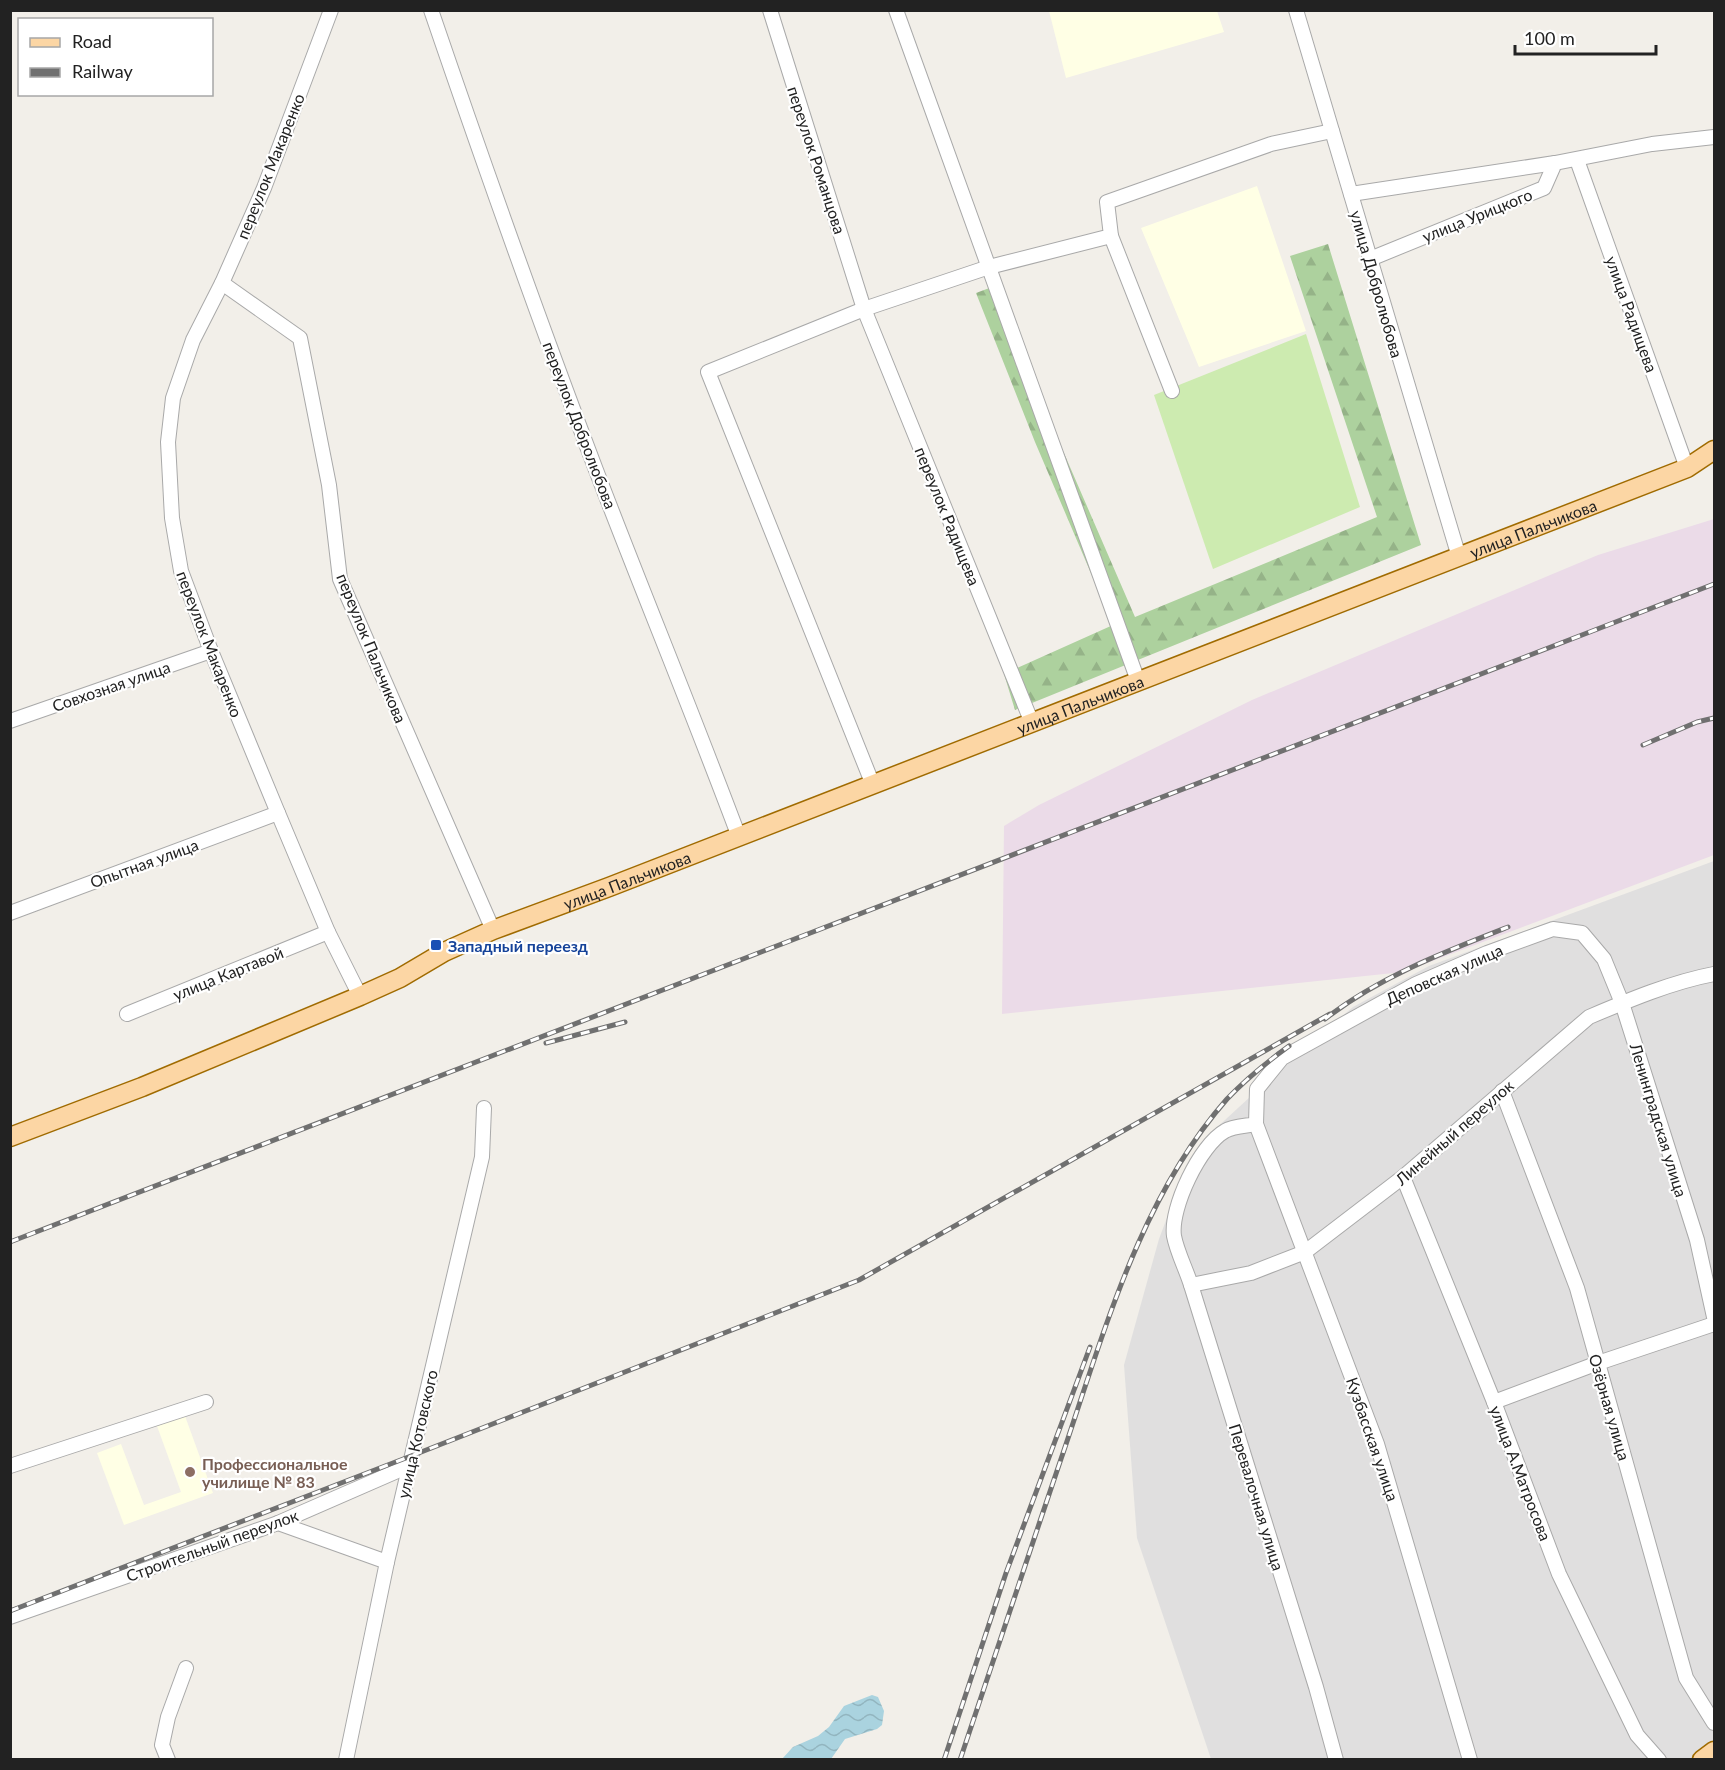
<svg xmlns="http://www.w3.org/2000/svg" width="1725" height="1770" viewBox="0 0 1725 1770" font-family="Lato,sans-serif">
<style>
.residential{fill:#e0dfdf}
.industrial{fill:#ebdbe8}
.education{fill:#ffffe5}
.grass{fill:#cdebb0}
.forest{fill:url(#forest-firs)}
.water{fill:url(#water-waves)}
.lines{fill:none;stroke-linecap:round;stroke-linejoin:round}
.minor-casing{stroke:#a9a9a9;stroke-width:16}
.major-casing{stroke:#a06b00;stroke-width:21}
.minor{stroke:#fff;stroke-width:14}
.major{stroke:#fcd6a4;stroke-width:18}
.rail-casing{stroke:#707070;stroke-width:5}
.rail{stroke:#fff;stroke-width:3;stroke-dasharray:9;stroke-linecap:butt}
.transit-dot{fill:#1a4fb4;stroke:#fff;stroke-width:2}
.education-dot{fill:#8d6e63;stroke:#fff;stroke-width:2}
.labels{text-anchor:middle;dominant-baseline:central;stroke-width:4.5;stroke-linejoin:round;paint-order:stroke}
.street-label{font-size:16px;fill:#222;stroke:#fff}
.transit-label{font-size:16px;font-weight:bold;fill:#164399;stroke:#fff;text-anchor:start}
.education-label{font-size:16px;font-weight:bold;fill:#785e54;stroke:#fff;text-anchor:start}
</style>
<defs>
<pattern id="forest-firs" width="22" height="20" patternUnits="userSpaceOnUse" patternTransform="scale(1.5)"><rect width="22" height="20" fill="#add19e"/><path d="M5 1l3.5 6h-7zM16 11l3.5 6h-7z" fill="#95b388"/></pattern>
<pattern id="water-waves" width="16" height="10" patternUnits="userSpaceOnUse" patternTransform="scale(1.5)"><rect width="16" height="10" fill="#aad3df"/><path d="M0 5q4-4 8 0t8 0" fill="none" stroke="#92b5bf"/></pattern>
</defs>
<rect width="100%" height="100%" fill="#f2efe9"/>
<!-- residential -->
<path class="residential" d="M1714,861V1759H1211L1137,1538L1124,1365L1159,1239L1177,1191L1213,1131L1286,1064L1353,1007L1429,966Z"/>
<!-- industrial -->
<path class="industrial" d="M1714,519V855L1403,972L1002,1014L1004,826L1039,805L1252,700L1598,555Z"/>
<!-- education -->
<g class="education">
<path d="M1049,11H1217L1224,32L1066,78Z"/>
<path d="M1257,186L1306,331L1199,367L1141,228Z"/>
<path d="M185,1416L213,1493L124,1525L97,1453L121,1444L144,1505L181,1492L157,1426Z"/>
</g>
<!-- grass -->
<path class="grass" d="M1306,334L1360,507L1213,569L1154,395Z"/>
<!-- forest -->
<path class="forest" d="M1328,244L1421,545L1015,710L1004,674L1113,625L1035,442L976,293L992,287L1135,617L1377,517L1290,256Z"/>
<!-- water -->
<path class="water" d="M872,1695L878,1697L884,1711L882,1725L877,1729L845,1739L831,1759H782L793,1747L818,1736L829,1727L844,1706Z"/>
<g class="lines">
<!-- minor casing -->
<g class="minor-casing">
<g id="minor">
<path d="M331,10L264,188L222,283L193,340L173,398L168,442L172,518L181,571L211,651L278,813L328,932L360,996"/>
<path d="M431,10C484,165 538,318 596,470C643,593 693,714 739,837"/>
<path d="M770,10L864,309L1032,723"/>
<path d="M896,10L1138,681"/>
<path d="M1296,10L1459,557"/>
<path d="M1577,160L1687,468"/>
<path d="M1351,194L1555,163"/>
<path d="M1111,236L1172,391"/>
<path d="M1370,259L1544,188L1555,163L1652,144L1714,137"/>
<path d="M222,283L300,338L329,485L340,579L493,930"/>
<path d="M10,721L211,651"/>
<path d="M873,785L708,372L864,309L989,267L1111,236L1107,202L1271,144L1332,131"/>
<path d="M10,913L278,813"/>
<path d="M127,1014L328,932"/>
<path d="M1502,1091L1577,1288L1686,1678L1714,1723"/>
<path d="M1256,1124L1377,1444L1470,1760"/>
<path d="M1403,1177L1494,1402L1559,1574L1637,1735L1659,1760"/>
<path d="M1191,1285L1251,1273L1305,1252L1403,1177L1589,1017C1629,1000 1672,982 1714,974"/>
<path d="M1494,1402L1598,1363L1714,1324"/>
<path d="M10,1466L206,1402"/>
<path d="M278,1523L387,1562"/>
<path d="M10,1617L278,1523L411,1465"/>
<path d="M168,1760L162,1745L168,1717L186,1668"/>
<path d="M346,1760L387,1562L482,1157L484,1108"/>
<path d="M1336,1760L1316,1687L1191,1285C1186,1269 1177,1252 1174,1236C1170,1208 1200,1145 1225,1131C1233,1126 1247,1126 1256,1124L1257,1089L1282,1058L1416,984L1487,953L1553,929L1582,933L1604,959L1622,1003L1697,1240L1714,1317"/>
</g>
</g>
<!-- major casing -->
<g class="major-casing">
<g id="major">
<path id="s1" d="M10,1137L142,1087L360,996L400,978L444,952L493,930L609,887L1687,468L1714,450"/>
<path d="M1702,1760L1714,1751"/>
</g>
</g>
<!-- minor -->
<use href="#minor" class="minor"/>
<!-- major -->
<use href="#major" class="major"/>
<!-- rail casing -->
<g class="rail-casing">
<g id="rail">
<path d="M1643,745L1697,722L1714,718"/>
<path d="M1325,1019C1379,977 1444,952 1508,927"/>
<path d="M546,1043L625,1022"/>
<path d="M10,1242L1714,584"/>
<path d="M10,1611L411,1456L859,1280L1330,1014"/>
<path d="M944,1760L1006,1573L1090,1347"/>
<path d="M960,1760C994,1659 1027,1559 1061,1459C1103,1336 1139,1199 1227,1099C1246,1079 1267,1062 1289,1046"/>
</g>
</g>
<!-- rail -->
<use href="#rail" class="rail"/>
</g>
<!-- markers -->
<rect class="transit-dot" x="430" y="939" width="12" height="12" rx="3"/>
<circle class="education-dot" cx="190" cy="1472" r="6"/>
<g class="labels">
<!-- street labels -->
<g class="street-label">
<text transform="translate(817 160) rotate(72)">переулок Романцова</text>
<text transform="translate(270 166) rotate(-68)">переулок Макаренко</text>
<text transform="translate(1477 215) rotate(-22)">улица Урицкого</text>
<text transform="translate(1377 284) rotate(74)">улица Добролюбова</text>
<text transform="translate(1632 314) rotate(70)">улица Радищева</text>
<text transform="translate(580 425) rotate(69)">переулок Добролюбова</text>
<text transform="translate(948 516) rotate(68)">переулок Радищева</text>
<text stroke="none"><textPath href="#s1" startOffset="1641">улица Пальчикова</textPath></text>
<text transform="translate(210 644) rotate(69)">переулок Макаренко</text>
<text transform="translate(372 648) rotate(68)">переулок Пальчикова</text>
<text transform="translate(111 686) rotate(-19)">Совхозная улица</text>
<text stroke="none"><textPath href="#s1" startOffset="1155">улица Пальчикова</textPath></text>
<text transform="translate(144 863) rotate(-20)">Опытная улица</text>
<text stroke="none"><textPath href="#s1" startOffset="669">улица Пальчикова</textPath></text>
<text transform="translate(228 973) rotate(-22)">улица Картавой</text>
<text transform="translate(1444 974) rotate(-24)">Деповская улица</text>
<text transform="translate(1659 1120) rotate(73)">Ленинградская улица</text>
<text transform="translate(1454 1132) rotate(-41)">Линейный переулок</text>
<text transform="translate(1610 1407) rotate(74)">Озёрная улица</text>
<text transform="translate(417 1434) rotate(-77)">улица Котовского</text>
<text transform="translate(1373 1439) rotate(71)">Кузбасская улица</text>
<text transform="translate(1521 1473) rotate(69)">улица А.Матросова</text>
<text transform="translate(1257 1497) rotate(73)">Перевалочная улица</text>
<text transform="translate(212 1545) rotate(-20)">Строительный переулок</text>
</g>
<!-- transit labels -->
<g class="transit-label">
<text x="448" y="945">Западный переезд</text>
</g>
<!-- education labels -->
<g class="education-label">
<text x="202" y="1463">Профессиональное<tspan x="202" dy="18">училище № 83</tspan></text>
</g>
</g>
<!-- border -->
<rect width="1725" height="1770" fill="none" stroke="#222222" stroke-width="24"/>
<!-- legend -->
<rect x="18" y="18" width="195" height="78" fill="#ffffff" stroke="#a7a7a7" stroke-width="1.5"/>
<rect x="30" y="38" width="30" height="9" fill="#fcd6a4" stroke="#a7a7a7" stroke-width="1.5"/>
<text x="72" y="48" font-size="18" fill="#222222">Road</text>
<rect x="30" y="68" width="30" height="9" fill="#707070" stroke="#a7a7a7" stroke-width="1.5"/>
<text x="72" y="78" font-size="18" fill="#222222">Railway</text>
<!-- scale -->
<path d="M1515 45v9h141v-9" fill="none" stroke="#222222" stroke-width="3"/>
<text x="1524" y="45" font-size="18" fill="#222222" stroke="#ffffff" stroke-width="4.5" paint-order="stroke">100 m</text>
</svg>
